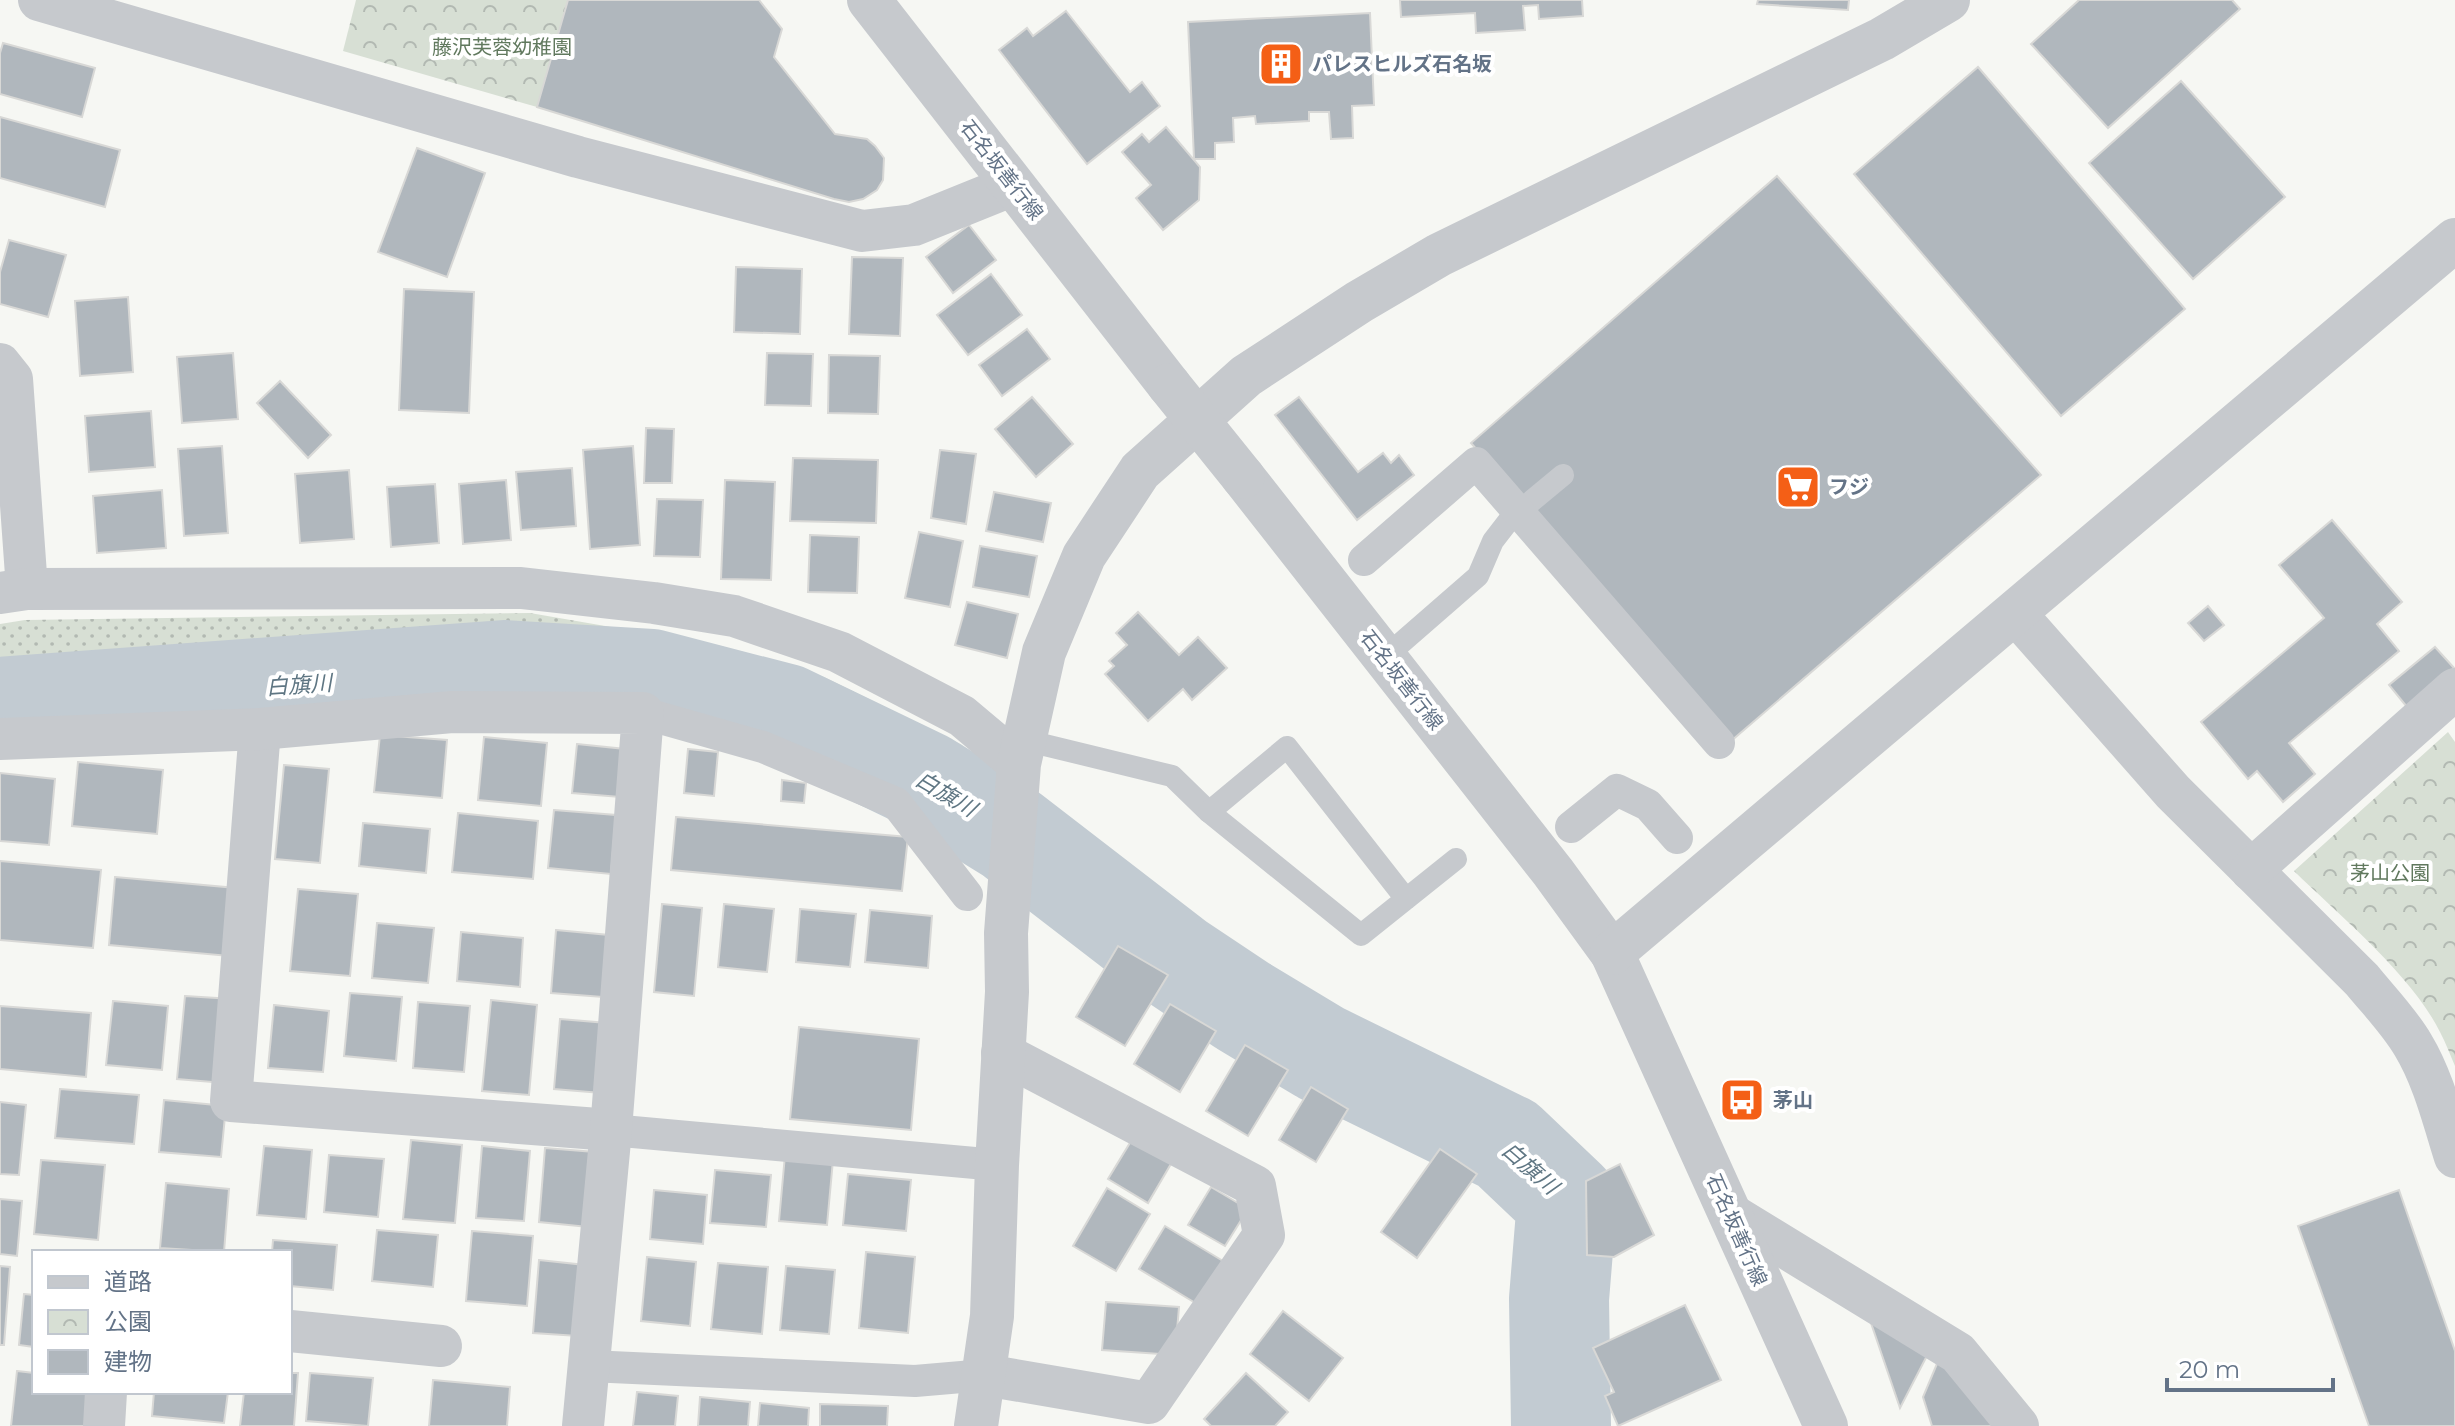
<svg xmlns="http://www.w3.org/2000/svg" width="2455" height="1426" viewBox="0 0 2455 1426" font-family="Montserrat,'Noto Sans JP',sans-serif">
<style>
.grass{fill:url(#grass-dots)}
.park{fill:url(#park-crowns)}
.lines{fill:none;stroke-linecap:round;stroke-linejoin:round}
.river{stroke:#c2cbd2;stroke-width:100}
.building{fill:#b0b7bd;stroke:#d8d8d6;stroke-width:2}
.service{stroke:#c6c9cd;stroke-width:22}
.pedestrian{stroke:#c6c9cd;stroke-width:32}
.minor{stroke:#c6c9cd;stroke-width:42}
.tertiary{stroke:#c6c9cd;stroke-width:44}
.pedestrian-bridge{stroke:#c6c9cd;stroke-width:32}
.tertiary-bridge{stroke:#c6c9cd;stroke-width:44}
.labels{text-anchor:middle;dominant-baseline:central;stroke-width:8;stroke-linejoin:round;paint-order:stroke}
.park-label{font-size:20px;fill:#61795e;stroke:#fff}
.poi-label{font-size:20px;font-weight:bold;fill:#637387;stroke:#fff;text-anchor:start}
.street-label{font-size:20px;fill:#637387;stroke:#fff}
.water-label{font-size:22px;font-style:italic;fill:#5f7683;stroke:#fff}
</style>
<defs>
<pattern id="grass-dots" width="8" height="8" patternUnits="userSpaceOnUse" patternTransform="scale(2)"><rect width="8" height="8" fill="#d7dfd4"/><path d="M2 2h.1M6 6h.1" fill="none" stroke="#b2b9b2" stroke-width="1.8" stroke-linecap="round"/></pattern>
<pattern id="park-crowns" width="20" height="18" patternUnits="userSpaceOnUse" patternTransform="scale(2)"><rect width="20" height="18" fill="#d7dfd4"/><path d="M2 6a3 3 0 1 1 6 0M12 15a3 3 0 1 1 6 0" fill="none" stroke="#b2b9b2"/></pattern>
</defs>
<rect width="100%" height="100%" fill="#f6f7f3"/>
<!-- grass -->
<path class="grass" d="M530,613L721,646L824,677L962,745L977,765L969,787L892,743L793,698L654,659L502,650L0,679V624L25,620Z"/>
<!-- park -->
<g class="park">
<path d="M356,0H568L537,107L343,51Z"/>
<path d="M2448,732L2455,742V1066C2450,1055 2446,1043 2440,1032C2411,974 2340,916 2294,871Z"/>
</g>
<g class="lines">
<!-- river -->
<path class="river" d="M0,707L504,670L651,679L786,714L925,781L1011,834L1177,962L1243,1006L1321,1053L1507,1144L1567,1201L1559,1299L1561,1426"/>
</g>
<!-- building -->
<g class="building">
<path d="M568,0H759L782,29L774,57L835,134L867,139L875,146L884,158L883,180L877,190L863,199L849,202L834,199L537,107Z"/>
<path d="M1400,0H1582L1583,16L1539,19L1538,5L1523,6L1525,30L1476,33L1475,13L1401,17Z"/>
<path d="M1758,0H1849L1848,10L1757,4Z"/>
<path d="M2079,0H2232L2240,9L2108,128L2031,44Z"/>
<path d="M1066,11L1130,92L1142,82L1160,106L1087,164L999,50L1027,28L1033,36Z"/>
<path d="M1370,13L1374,105L1352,106L1353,138L1331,139L1329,112H1309V121L1256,124L1255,116L1233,118L1234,142L1215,143V159H1194L1188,22Z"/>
<path d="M3,43L95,68L82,117L0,94V53Z"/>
<path d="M1978,67L2185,309L2061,416L1854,174Z"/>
<path d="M2181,81L2285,197L2193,279L2089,163Z"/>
<path d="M0,117L120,150L105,207L0,178Z"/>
<path d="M1166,127L1200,167L1199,200L1163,230L1136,198L1151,185L1122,152L1142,134L1149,142Z"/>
<path d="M417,148L485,173L447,277L378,252Z"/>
<path d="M1777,176L2041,475L1731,741L1471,443Z"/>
<path d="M969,225L996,260L953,293L926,257Z"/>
<path d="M9,240L66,255L48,317L0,304V272Z"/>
<path d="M852,257L903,258L900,336L849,334Z"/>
<path d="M736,267L802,269L800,334L734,332Z"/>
<path d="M991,274L1022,315L968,355L937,315Z"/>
<path d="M404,289L474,292L469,413L399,410Z"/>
<path d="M128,297L133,372L80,376L75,301Z"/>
<path d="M1027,329L1050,359L1002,396L979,365Z"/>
<path d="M233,353L238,419L182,423L177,357Z"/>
<path d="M767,353L813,354L811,406L765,405Z"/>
<path d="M829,355L880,356L878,414L828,413Z"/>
<path d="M280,381L331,435L308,458L257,403Z"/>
<path d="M1032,397L1073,444L1036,477L995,429Z"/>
<path d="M1299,397L1358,472L1383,453L1391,463L1399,455L1414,475L1357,520L1275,415Z"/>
<path d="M151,411L155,467L89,472L85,416Z"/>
<path d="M646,428L674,429L672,483H644Z"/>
<path d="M222,446L228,533L184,536L178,449Z"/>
<path d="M633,446L640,545L590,549L583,450Z"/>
<path d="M940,450L976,454L966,524L931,518Z"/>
<path d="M793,458L878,460L876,523L790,521Z"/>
<path d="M572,468L576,526L521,530L516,472Z"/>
<path d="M349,470L354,539L300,543L295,474Z"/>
<path d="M506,480L511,540L463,544L459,484Z"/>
<path d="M725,480L775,482L771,580L721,579Z"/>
<path d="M435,484L439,543L391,547L387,487Z"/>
<path d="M162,490L166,548L97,553L93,496Z"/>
<path d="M994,492L1051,503L1043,542L986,531Z"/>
<path d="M657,499L703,500L700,557L654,556Z"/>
<path d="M2332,520L2402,602L2377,624L2399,651L2289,743L2315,774L2283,802L2257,771L2248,779L2201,722L2324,618L2279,565Z"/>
<path d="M919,532L963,541L950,607L905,598Z"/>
<path d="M810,535L859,537L857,593L808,592Z"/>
<path d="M980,546L1037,556L1029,597L973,587Z"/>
<path d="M967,602L1018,614L1007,658L955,645Z"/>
<path d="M2208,606L2224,625L2204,641L2188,623Z"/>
<path d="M1138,612L1179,655L1198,637L1227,668L1192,700L1183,689L1148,721L1105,674L1114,666L1109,661L1127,645L1116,633Z"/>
<path d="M2435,647L2454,668L2407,707L2389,685Z"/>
<path d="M380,735L447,740L442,798L374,792Z"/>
<path d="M484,737L547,743L541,806L478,800Z"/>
<path d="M577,744L625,749L620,797L572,793Z"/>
<path d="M688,749L718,752L714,796L684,793Z"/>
<path d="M78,762L163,770L157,834L72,826Z"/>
<path d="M284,765L329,769L320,863L275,859Z"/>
<path d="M0,773L55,779L49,845L0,841Z"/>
<path d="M782,780L806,783L804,803L781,801Z"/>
<path d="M554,810L616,815L611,874L548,868Z"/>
<path d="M458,813L538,821L533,879L452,872Z"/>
<path d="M676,817L908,837L902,891L671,870Z"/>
<path d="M363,823L430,829L426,873L359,866Z"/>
<path d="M0,861L101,870L93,948L0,940Z"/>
<path d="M115,877L236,888L229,956L109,945Z"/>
<path d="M298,889L358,894L350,976L290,971Z"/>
<path d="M662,904L702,908L694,996L654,992Z"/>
<path d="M724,904L774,909L767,972L718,967Z"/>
<path d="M800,909L856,914L850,967L796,962Z"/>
<path d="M870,910L932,916L928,968L865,962Z"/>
<path d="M377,923L434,928L428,983L372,978Z"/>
<path d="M556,930L609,935L603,997L551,993Z"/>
<path d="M461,932L523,938L520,987L457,981Z"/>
<path d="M1118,946L1168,975L1125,1046L1076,1017Z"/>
<path d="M350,993L402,997L396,1061L344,1056Z"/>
<path d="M185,996L232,999L224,1083L177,1079Z"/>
<path d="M491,1000L537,1005L529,1095L482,1091Z"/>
<path d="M113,1001L168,1006L162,1070L106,1065Z"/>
<path d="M418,1002L470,1006L464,1072L413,1068Z"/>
<path d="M1170,1004L1216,1031L1180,1092L1134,1064Z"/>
<path d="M274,1005L329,1011L323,1072L268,1068Z"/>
<path d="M0,1006L91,1013L86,1077L0,1069Z"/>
<path d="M560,1019L607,1023L601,1093L554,1089Z"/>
<path d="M799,1027L919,1039L911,1130L790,1119Z"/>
<path d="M1245,1045L1288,1070L1248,1136L1206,1111Z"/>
<path d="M1311,1087L1348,1109L1316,1162L1279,1140Z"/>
<path d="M60,1089L139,1095L134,1144L55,1138Z"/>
<path d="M164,1100L226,1106L221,1157L159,1152Z"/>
<path d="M0,1102L26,1105L19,1175L0,1174Z"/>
<path d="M1136,1133L1175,1157L1148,1203L1108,1179Z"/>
<path d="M411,1140L462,1145L455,1223L403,1219Z"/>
<path d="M264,1146L312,1150L306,1219L257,1215Z"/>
<path d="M482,1146L530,1151L524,1221L476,1218Z"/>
<path d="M545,1148L595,1152L588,1227L539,1222Z"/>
<path d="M1440,1149L1477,1174L1417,1258L1381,1232Z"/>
<path d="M329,1155L384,1159L378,1217L324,1212Z"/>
<path d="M785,1155L833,1160L827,1225L779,1221Z"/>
<path d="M41,1160L105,1165L98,1240L34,1234Z"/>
<path d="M1620,1164L1654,1235L1614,1257L1587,1255L1586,1181Z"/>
<path d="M715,1170L771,1175L766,1227L710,1223Z"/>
<path d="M848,1174L911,1180L906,1231L843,1225Z"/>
<path d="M166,1183L229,1189L224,1252L160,1248Z"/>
<path d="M1211,1187L1248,1209L1225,1246L1188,1225Z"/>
<path d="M1107,1188L1150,1214L1116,1271L1073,1246Z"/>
<path d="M654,1190L707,1195L703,1244L650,1239Z"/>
<path d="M2399,1190L2455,1351V1426H2369L2298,1226Z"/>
<path d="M0,1199L22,1201L17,1256L0,1254Z"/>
<path d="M1165,1226L1223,1261L1197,1304L1139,1269Z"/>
<path d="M377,1230L438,1235L433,1287L372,1281Z"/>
<path d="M472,1231L533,1236L527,1306L466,1301Z"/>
<path d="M273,1240L337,1245L333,1290L290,1286V1252H272Z"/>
<path d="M866,1252L915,1257L908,1333L859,1328Z"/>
<path d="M647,1257L696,1262L690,1326L641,1321Z"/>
<path d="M539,1260L585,1265L578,1336L533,1333Z"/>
<path d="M718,1263L768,1267L762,1334L711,1329Z"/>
<path d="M0,1266L10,1267L4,1345H0Z"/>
<path d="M786,1266L835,1270L829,1334L780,1330Z"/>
<path d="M24,1294L34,1295V1347L19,1345Z"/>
<path d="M1106,1302L1179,1307L1175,1355L1102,1350Z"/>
<path d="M1685,1305L1721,1380L1618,1426L1605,1396L1614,1392L1593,1348Z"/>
<path d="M1283,1311L1343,1358L1309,1401L1250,1354Z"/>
<path d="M1870,1320L1932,1346L1900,1408Z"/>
<path d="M1939,1359L1994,1426H1932L1923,1397Z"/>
<path d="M17,1371L34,1373V1392H89L86,1426H11Z"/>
<path d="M290,1373H298L294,1426H240L244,1392H290Z"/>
<path d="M310,1373L373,1378L368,1426L306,1421Z"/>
<path d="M1246,1373L1288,1412L1275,1426H1211L1204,1419Z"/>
<path d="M433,1380L510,1387L507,1426H429Z"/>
<path d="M154,1392H228L224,1423L152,1416Z"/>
<path d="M637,1392L678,1396L675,1426H633Z"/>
<path d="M700,1397L750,1402L748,1426H698Z"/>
<path d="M760,1403L809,1408L808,1426H758Z"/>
<path d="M820,1404L888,1406L887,1426H820Z"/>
</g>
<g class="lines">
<!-- service -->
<g class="service">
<path d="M1385,657L1478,576L1493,541L1510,519L1563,475"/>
<path d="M1024,740L1172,776L1209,812"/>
<path d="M1406,899L1287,747L1209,812L1361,935L1456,859"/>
</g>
<!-- pedestrian -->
<g class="pedestrian">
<path d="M643,713L763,747L896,803L967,895"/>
<path d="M1571,827L1617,790L1648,805L1677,838"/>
<path d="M611,1130L997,1165"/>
<path d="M589,1366L915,1381L985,1375"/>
</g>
<!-- minor -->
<g class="minor">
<path d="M39,0L578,157L862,231L914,225L1013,185"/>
<path d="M0,364L12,379L27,589"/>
<path d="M0,593L27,589L521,588L654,603L734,616L839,652L962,716L1019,764"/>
<path d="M2015,613L2173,792L2362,980C2379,1001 2399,1021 2413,1045C2433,1078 2443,1119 2455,1157"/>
<path d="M260,729L231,1101L611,1130"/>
<path d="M0,739L260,729L452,712L643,713L611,1130L583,1426"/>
<path d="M2251,870L2455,689"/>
<path d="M1729,1213L1958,1353L2018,1426"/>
<path d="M290,1331L441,1346"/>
<path d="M985,1375L1149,1403L1264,1235L1255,1186L1002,1053"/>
<path d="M104,1426L106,1392"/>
</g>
<!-- tertiary -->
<g class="tertiary">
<path d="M869,0L1169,385"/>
<path d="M1243,477L1553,872L1612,953L1826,1426"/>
<path d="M1612,953L2455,240"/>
<path d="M976,1426L992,1316L997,1165L1007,992L1006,933L1019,764L1044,652L1084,556L1140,471L1246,376L1359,302L1439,255L1882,39L1948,0"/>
</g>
<!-- pedestrian-bridge -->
<path class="pedestrian-bridge" d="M1364,560L1476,463L1719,743"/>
<!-- tertiary-bridge -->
<path class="tertiary-bridge" d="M1169,385L1243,477"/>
</g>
<!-- icons -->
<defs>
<g id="building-square" transform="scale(2.3)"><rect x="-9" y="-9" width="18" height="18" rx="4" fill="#f45f16" stroke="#fff"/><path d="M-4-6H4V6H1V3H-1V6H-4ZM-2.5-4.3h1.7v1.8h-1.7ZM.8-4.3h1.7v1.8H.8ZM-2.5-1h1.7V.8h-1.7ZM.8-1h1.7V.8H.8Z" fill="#fff"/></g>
<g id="supermarket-square" transform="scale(2.3)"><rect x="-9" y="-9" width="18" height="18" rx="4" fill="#f45f16" stroke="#fff"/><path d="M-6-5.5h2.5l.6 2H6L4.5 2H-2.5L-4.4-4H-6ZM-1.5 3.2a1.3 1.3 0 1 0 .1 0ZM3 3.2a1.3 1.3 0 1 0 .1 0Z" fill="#fff"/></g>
<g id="bus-square" transform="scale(2.3)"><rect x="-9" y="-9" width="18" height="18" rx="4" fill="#f45f16" stroke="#fff"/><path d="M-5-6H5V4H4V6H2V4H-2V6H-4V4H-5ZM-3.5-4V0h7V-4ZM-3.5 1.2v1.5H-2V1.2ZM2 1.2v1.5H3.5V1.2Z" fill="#fff"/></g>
</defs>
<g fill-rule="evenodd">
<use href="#building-square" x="1281" y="64"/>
<use href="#supermarket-square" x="1798" y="487"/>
<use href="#bus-square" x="1742" y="1100"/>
</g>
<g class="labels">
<!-- park labels -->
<g class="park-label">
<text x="502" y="47">藤沢芙蓉幼稚園</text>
<text x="2390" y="873">茅山公園</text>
</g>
<!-- poi labels -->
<g class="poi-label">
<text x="1312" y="64">パレスヒルズ石名坂</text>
<text x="1829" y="487">フジ</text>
<text x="1773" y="1100">茅山</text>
</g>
<!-- street labels -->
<g class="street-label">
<text transform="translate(1002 170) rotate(52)">石名坂善行線</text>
<text transform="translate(1402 680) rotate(52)">石名坂善行線</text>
<text transform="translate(1737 1230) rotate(66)">石名坂善行線</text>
</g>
<!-- water labels -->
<g class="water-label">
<text transform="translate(299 685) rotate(-4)">白旗川</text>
<text transform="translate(946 794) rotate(31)">白旗川</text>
<text transform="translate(1530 1168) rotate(41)">白旗川</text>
</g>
</g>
<!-- legend -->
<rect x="32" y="1250" width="260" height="144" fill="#ffffff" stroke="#c1c7cf" stroke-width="2"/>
<rect x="48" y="1276" width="40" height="12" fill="#c6c9cd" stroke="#c1c7cf" stroke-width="2"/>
<text x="104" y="1290" font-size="24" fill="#637387">道路</text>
<rect x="48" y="1310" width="40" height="24" fill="url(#park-crowns)" stroke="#c1c7cf" stroke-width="2"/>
<text x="104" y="1330" font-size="24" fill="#637387">公園</text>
<rect x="48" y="1350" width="40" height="24" fill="#b0b7bd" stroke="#c1c7cf" stroke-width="2"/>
<text x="104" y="1370" font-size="24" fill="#637387">建物</text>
<!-- scale -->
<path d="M2167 1378v12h166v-12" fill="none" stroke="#637387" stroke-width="4"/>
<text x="2179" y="1378" font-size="24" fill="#637387" stroke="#ffffff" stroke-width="6" paint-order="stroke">20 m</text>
</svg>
